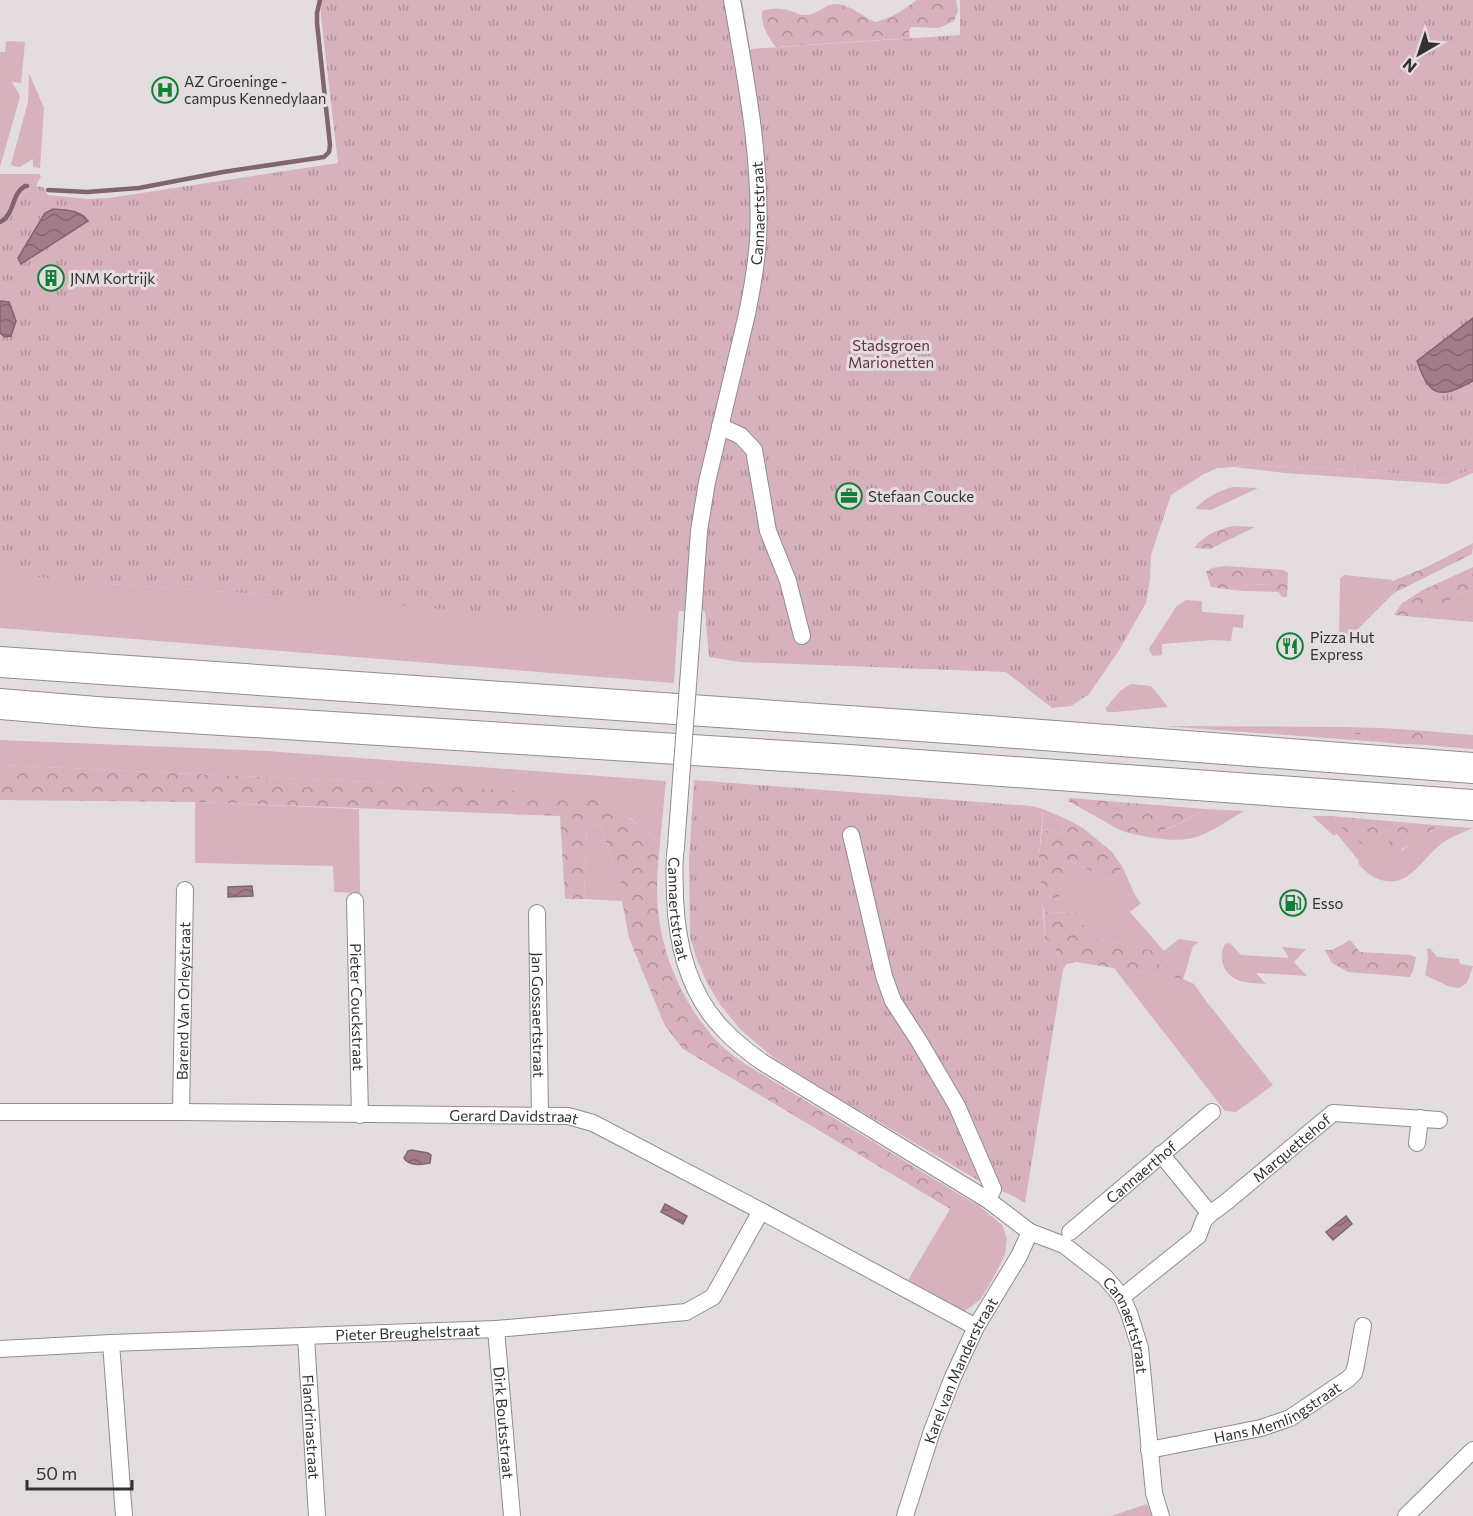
<svg xmlns="http://www.w3.org/2000/svg" width="1473" height="1516" viewBox="0 0 1473 1516" font-family="Commissioner,sans-serif">
<style>
.green{fill:#d7b1bc;fill-rule:evenodd}
.forest{fill:url(#forest-crowns)}
.park{fill:url(#park-tufts)}
.water{fill:url(#water-waves);stroke:#81656d;stroke-width:1.5}
.lines{fill:none;stroke-linecap:round;stroke-linejoin:round}
.stream{stroke:#81656d;stroke-width:4.5}
.street-casing{stroke:#928c8d;stroke-width:18}
.highway-casing{stroke:#928c8d;stroke-width:32}
.street{stroke:#fff;stroke-width:16}
.highway{stroke:#fff;stroke-width:30}
.street-bridge-casing{stroke:#928c8d;stroke-width:18;stroke-linecap:butt}
.street-bridge{stroke:#fff;stroke-width:16}
.labels{text-anchor:middle;dominant-baseline:central;stroke-width:6;stroke-linejoin:round;paint-order:stroke}
.poi-label{font-size:15px;fill:#333131;stroke:#e4dddf;text-anchor:start}
.street-label{font-size:15px;fill:#333131;stroke:#e4dddf}
.park-label{font-size:15px;fill:#663144;stroke:#e4dddf}
</style>
<defs>
<pattern id="forest-crowns" width="20" height="18" patternUnits="userSpaceOnUse" patternTransform="scale(1.5)"><rect width="20" height="18" fill="#d7b1bc"/><path d="M2 6a3 3 0 1 1 6 0M12 15a3 3 0 1 1 6 0" fill="none" stroke="#af9199"/></pattern>
<pattern id="park-tufts" width="24" height="20" patternUnits="userSpaceOnUse" patternTransform="scale(1.5)"><rect width="24" height="20" fill="#d7b1bc"/><path d="M3 7l-1-3M5 7V3M7 7l1-3M15 17l-1-3M17 17v-4M19 17l1-3" fill="none" stroke="#af9199"/></pattern>
<pattern id="water-waves" width="16" height="10" patternUnits="userSpaceOnUse" patternTransform="scale(1.5)"><rect width="16" height="10" fill="#a27b87"/><path d="M0 5q4-4 8 0t8 0" fill="none" stroke="#85656f"/></pattern>
</defs>
<rect width="100%" height="100%" fill="#e4dddf"/>
<!-- green -->
<g class="green">
<path d="M6,41L25,42L21,83L12,82L20,96L18,104L0,167V52H5Z"/>
<path d="M29,73L44,108L40,168L33,167V159L20,167L13,166L11,164L28,102Z"/>
<path d="M0,174H39L41,176L0,257Z"/>
<path d="M0,375L680,592L674,683L0,628ZM113,555L273,595L108,584Z"/>
<path d="M1211,442L1234,467L1257,465L1383,472L1445,479L1473,469V473L1447,484L1285,473L1234,467L1217,468L1204,474Z"/>
<path d="M1233,487L1258,488L1211,510L1195,509C1206,497 1218,491 1233,487Z"/>
<path d="M1344,575L1393,580L1390,582L1388,590L1394,593L1347,640L1339,641L1340,578Z"/>
<path d="M1251,584L1275,585L1279,592L1242,591L1244,587Z"/>
<path d="M1473,590V622L1426,618L1433,607L1448,601L1460,593Z"/>
<path d="M1186,600L1202,601V612L1244,615L1243,628L1233,627L1231,641L1212,640L1162,644V655L1153,656L1149,650L1150,647L1176,607Z"/>
<path d="M1131,684L1151,686L1168,707L1115,712H1107L1106,708L1121,690Z"/>
<path d="M1163,726L1343,727V734L1369,735L1368,741Z"/>
<path d="M1380,728L1399,729V744L1380,742Z"/>
<path d="M1426,731L1473,735V749L1426,745Z"/>
<path d="M0,740L267,751L666,781L660,843L630,818L392,783L0,765Z"/>
<path d="M195,802L359,809L360,893L334,892L333,866L195,863Z"/>
<path d="M1043,809L1064,818L1061,833L1042,830Z"/>
<path d="M1205,809L1244,811C1230,819 1216,829 1202,835C1178,845 1151,837 1127,833C1158,836 1179,826 1205,809Z"/>
<path d="M1312,816H1331L1353,837H1378L1381,832L1390,831L1402,851C1411,842 1420,833 1434,831V825L1473,828C1462,833 1449,837 1440,845C1428,854 1419,869 1406,877C1388,888 1368,877 1358,863L1359,861L1337,834L1334,836Z"/>
<path d="M587,823L600,825L622,886V901L584,899Z"/>
<path d="M1065,859L1112,880L1118,875L1122,866L1136,897L1141,903L1130,912L1164,951L1179,939L1199,942L1193,946L1186,970L1159,966L1158,952L1092,938L1086,932L1079,913L1044,912L1041,896L1059,899Z"/>
<path d="M1230,943L1241,955L1289,958L1282,947L1306,949L1294,962L1307,976L1256,973L1266,984C1257,983 1248,983 1240,981C1224,975 1217,959 1225,944Z"/>
<path d="M1430,948L1437,957L1459,959L1460,964L1473,966L1467,983L1459,988L1450,987L1425,975L1428,958L1427,949Z"/>
<path d="M1114,968L1183,979L1194,984L1206,1001L1273,1085L1236,1112L1225,1111Z"/>
<path d="M957,1193L978,1205L1002,1225L1007,1238L1005,1254L996,1273L981,1299L965,1311L908,1280L950,1209Z"/>
</g>
<!-- forest -->
<g class="forest">
<path d="M917,0H956L958,11L954,21L939,28L911,27L909,31L910,38L776,47C767,35 761,26 762,11C774,7 783,8 794,12C797,13 800,15 803,15C813,16 821,9 829,5C844,0 862,16 875,22C896,17 900,11 917,0Z"/>
<path d="M1234,526L1255,527L1210,549L1194,548C1204,535 1218,529 1234,526Z"/>
<path d="M1473,543L1472,554L1394,593L1388,590V585L1390,582L1427,567Z"/>
<path d="M1225,566L1283,570L1288,573L1287,597H1282L1274,585L1251,584L1244,587L1242,591L1211,587L1206,572L1212,568Z"/>
<path d="M1473,567V590L1460,593L1448,601L1433,607L1426,618L1394,615L1402,603L1423,590Z"/>
<path d="M1343,727L1380,728V742L1368,741L1369,735L1343,734Z"/>
<path d="M1399,729L1426,731V745L1399,744Z"/>
<path d="M0,765L392,783L589,796C618,806 637,824 660,843C659,857 657,871 657,885C656,942 678,998 716,1040C724,1049 735,1057 745,1064L957,1193L950,1209L683,1049L665,1026L629,938L622,901V886L600,825L587,823L584,899H565L560,816L195,802L0,800Z"/>
<path d="M1070,798L1205,809C1181,824 1148,842 1120,830L1068,801Z"/>
<path d="M1331,816L1434,825V831C1417,833 1410,848 1395,852L1389,847L1390,831L1381,832C1377,838 1377,843 1373,849C1355,843 1343,829 1331,816Z"/>
<path d="M1064,818L1083,828L1111,851L1122,866L1118,875L1112,880L1065,859L1059,899L1041,896L1039,856L1042,830L1061,833Z"/>
<path d="M1044,912L1079,913L1086,932L1092,938L1159,952V966L1186,970L1183,979L1076,962L1066,964L1063,970L1052,940H1045Z"/>
<path d="M1350,940L1360,952L1410,955L1416,957L1413,971L1410,977L1348,972L1332,963L1325,950H1332Z"/>
</g>
<!-- park -->
<g class="park">
<path d="M320,0H742L750,49L960,35V0H1473V469L1445,479L1383,472L1257,465L1216,468L1204,474L1171,495L1151,555L1150,579L1146,603L1118,652L1089,694L1071,706L1052,708L1006,672L740,662L709,657L705,611H671L619,616L517,615L273,595L107,584L0,573V221C14,214 11,193 24,185L43,187L48,195L89,199L109,198L338,163L321,16Z"/>
<path d="M694,780L1031,806L1043,809L1039,856L1045,939L1052,940L1063,970L1025,1203L1011,1195L981,1182L840,1099L774,1058L741,1030L721,1006L706,981L696,957L690,937L689,861Z"/>
<path d="M1147,1504L1152,1516H1111Z"/>
</g>
<!-- water -->
<g class="water">
<path d="M53,209C66,210 81,210 88,221L21,264L18,258L45,213Z"/>
<path d="M1,301L9,302L16,321L11,336L5,337L0,333V302Z"/>
<path d="M1473,318V381C1440,399 1430,398 1417,361Z"/>
<path d="M252,886L253,896L228,897V887Z"/>
<path d="M411,1150L428,1153L431,1155L430,1163C422,1165 408,1166 404,1158L408,1151Z"/>
<path d="M665,1204L687,1216L683,1224L661,1212Z"/>
<path d="M1346,1216L1352,1224L1333,1240L1326,1232Z"/>
</g>
<g class="lines">
<!-- stream -->
<g class="stream">
<path d="M48,190L87,192L139,188L223,172L324,157L329,152L330,145L317,23V13L320,0"/>
<path d="M0,222C15,215 11,194 25,186H27"/>
</g>
<!-- street casing -->
<g class="street-casing">
<g id="street">
<path d="M720,426L741,436L754,450L768,531L788,581L802,636"/>
<path id="s1" d="M693,617L699,531L707,482L747,314C752,290 756,265 758,241C762,160 746,80 732,0"/>
<path d="M851,835L884,976L893,1001L919,1041L957,1106L993,1189L988,1200"/>
<path id="s2" d="M676,847C673,864 675,881 675,898C677,946 689,994 723,1029C735,1042 748,1052 762,1062L988,1200L1030,1232L1064,1245L1105,1277L1122,1297L1129,1313L1140,1348L1154,1493L1161,1516"/>
<path id="s3" d="M355,901L360,1115"/>
<path id="s4" d="M537,913L540,1116"/>
<path id="s5" d="M0,1112H181L568,1116L593,1123L761,1211L976,1327"/>
<path id="s6" d="M181,1112L185,890"/>
<path d="M1417,1143L1420,1118"/>
<path id="s7" d="M1210,1214L1225,1203L1333,1113L1439,1120"/>
<path id="s8" d="M1070,1232L1212,1112"/>
<path d="M1122,1297L1198,1236L1204,1220L1210,1214L1161,1154"/>
<path id="s9" d="M496,1329L512,1516"/>
<path id="s10" d="M306,1337L317,1516"/>
<path d="M111,1343L124,1516"/>
<path id="s11" d="M0,1349L111,1343L496,1329L686,1312L713,1297L761,1211"/>
<path id="s12" d="M1149,1450L1261,1428L1290,1418L1348,1379L1354,1373L1356,1365L1363,1326"/>
<path id="s13" d="M905,1516L932,1431L953,1377L976,1327L1019,1256L1030,1232"/>
<path d="M1406,1516L1473,1450"/>
</g>
</g>
<!-- highway casing -->
<g class="highway-casing">
<g id="highway">
<path d="M0,662L963,729L1473,768"/>
<path d="M0,704L96,712L849,760L1473,805"/>
</g>
</g>
<!-- street -->
<use href="#street" class="street"/>
<!-- highway -->
<use href="#highway" class="highway"/>
<!-- street-bridge casing -->
<g class="street-bridge-casing">
<path id="street-bridge" d="M676,847L693,617"/>
</g>
<!-- street-bridge -->
<use href="#street-bridge" class="street-bridge"/>
</g>
<!-- icons -->
<defs>
<g id="hospital-ring" transform="scale(1.35)"><circle r="9.5" fill="#e4dddf" stroke="#0e8037" stroke-width="1.5"/><path d="M-5-5h3v3.5h4V-5h3V5h-3V1.5h-4V5h-3Z" fill="#0e8037"/></g>
<g id="building-ring" transform="scale(1.35)"><circle r="9.5" fill="#e4dddf" stroke="#0e8037" stroke-width="1.5"/><path d="M-4-6H4V6H1V3H-1V6H-4ZM-2.5-4.3h1.7v1.8h-1.7ZM.8-4.3h1.7v1.8H.8ZM-2.5-1h1.7V.8h-1.7ZM.8-1h1.7V.8H.8Z" fill="#0e8037"/></g>
<g id="office-ring" transform="scale(1.35)"><circle r="9.5" fill="#e4dddf" stroke="#0e8037" stroke-width="1.5"/><path d="M-6-3h4V-5.5h4V-3h4V5H-6ZM-1-4.5V-3h2v-1.5ZM-6 0V1H6V0Z" fill="#0e8037"/></g>
<g id="restaurant-ring" transform="scale(1.35)"><circle r="9.5" fill="#e4dddf" stroke="#0e8037" stroke-width="1.5"/><path d="M-5-6h1v4h1v-4h1v4h1v-4h1v5L-1.5 .5V6h-2V.5L-5-1ZM5-6V6H3V1.5H1.5Q1.5-4 5-6Z" fill="#0e8037"/></g>
<g id="fuel-ring" transform="scale(1.35)"><circle r="9.5" fill="#e4dddf" stroke="#0e8037" stroke-width="1.5"/><path d="M-5.5-6h7V0h2V4h1.3V-2.5L3-4.5l.8-.8L6-3V5H2.5V1h-1V6h-7ZM-4.2-4.7v3.2H.2V-4.7Z" fill="#0e8037"/></g>
</defs>
<g fill-rule="evenodd">
<use href="#hospital-ring" x="165" y="90"/>
<use href="#building-ring" x="51" y="278"/>
<use href="#office-ring" x="849" y="496"/>
<use href="#restaurant-ring" x="1290" y="646"/>
<use href="#fuel-ring" x="1293" y="903"/>
</g>
<g class="labels">
<!-- poi labels -->
<g class="poi-label">
<text x="184" y="81">AZ Groeninge -<tspan x="184" dy="17">campus Kennedylaan</tspan></text>
<text x="70" y="278">JNM Kortrijk</text>
<text x="868" y="496">Stefaan Coucke</text>
<text x="1310" y="637">Pizza Hut<tspan x="1310" dy="17">Express</tspan></text>
<text x="1312" y="903">Esso</text>
</g>
<!-- street labels -->
<g class="street-label">
<text stroke="none"><textPath href="#s1" startOffset="410">Cannaertstraat</textPath></text>
<text stroke="none"><textPath href="#s2" startOffset="62">Cannaertstraat</textPath></text>
<text stroke="none"><textPath href="#s6" startOffset="111">Barend Van Orleystraat</textPath></text>
<text stroke="none"><textPath href="#s3" startOffset="106">Pieter Couckstraat</textPath></text>
<text stroke="none"><textPath href="#s4" startOffset="102">Jan Gossaertstraat</textPath></text>
<text stroke="none"><textPath href="#s5" startOffset="514">Gerard Davidstraat</textPath></text>
<text stroke="none"><textPath href="#s7" startOffset="105">Marquettehof</textPath></text>
<text stroke="none"><textPath href="#s8" startOffset="93">Cannaerthof</textPath></text>
<text stroke="none"><textPath href="#s2" startOffset="705">Cannaertstraat</textPath></text>
<text stroke="none"><textPath href="#s11" startOffset="408">Pieter Breughelstraat</textPath></text>
<text stroke="none"><textPath href="#s13" startOffset="156">Karel van Manderstraat</textPath></text>
<text stroke="none"><textPath href="#s12" startOffset="135">Hans Memlingstraat</textPath></text>
<text stroke="none"><textPath href="#s9" startOffset="94">Dirk Boutsstraat</textPath></text>
<text stroke="none"><textPath href="#s10" startOffset="90">Flandrinastraat</textPath></text>
</g>
<!-- park labels -->
<g class="park-label">
<text x="891" y="345">Stadsgroen<tspan x="891" dy="17">Marionetten</tspan></text>
</g>
</g>
<!-- north arrow -->
<g transform="translate(1419 54) rotate(219)" stroke="#e4dddf" stroke-width="4.5" paint-order="stroke">
<path d="M0-4.5L10 22L0 15L-10 22Z" fill="#333131"/>
<text y="-9" font-size="16" font-weight="bold" text-anchor="middle" fill="#333131">N</text>
</g>
<!-- scale -->
<path d="M27 1480v9h105v-9" fill="none" stroke="#333131" stroke-width="3"/>
<text x="36" y="1480" font-size="18" fill="#333131" stroke="#e4dddf" stroke-width="4.5" paint-order="stroke">50 m</text>
</svg>
